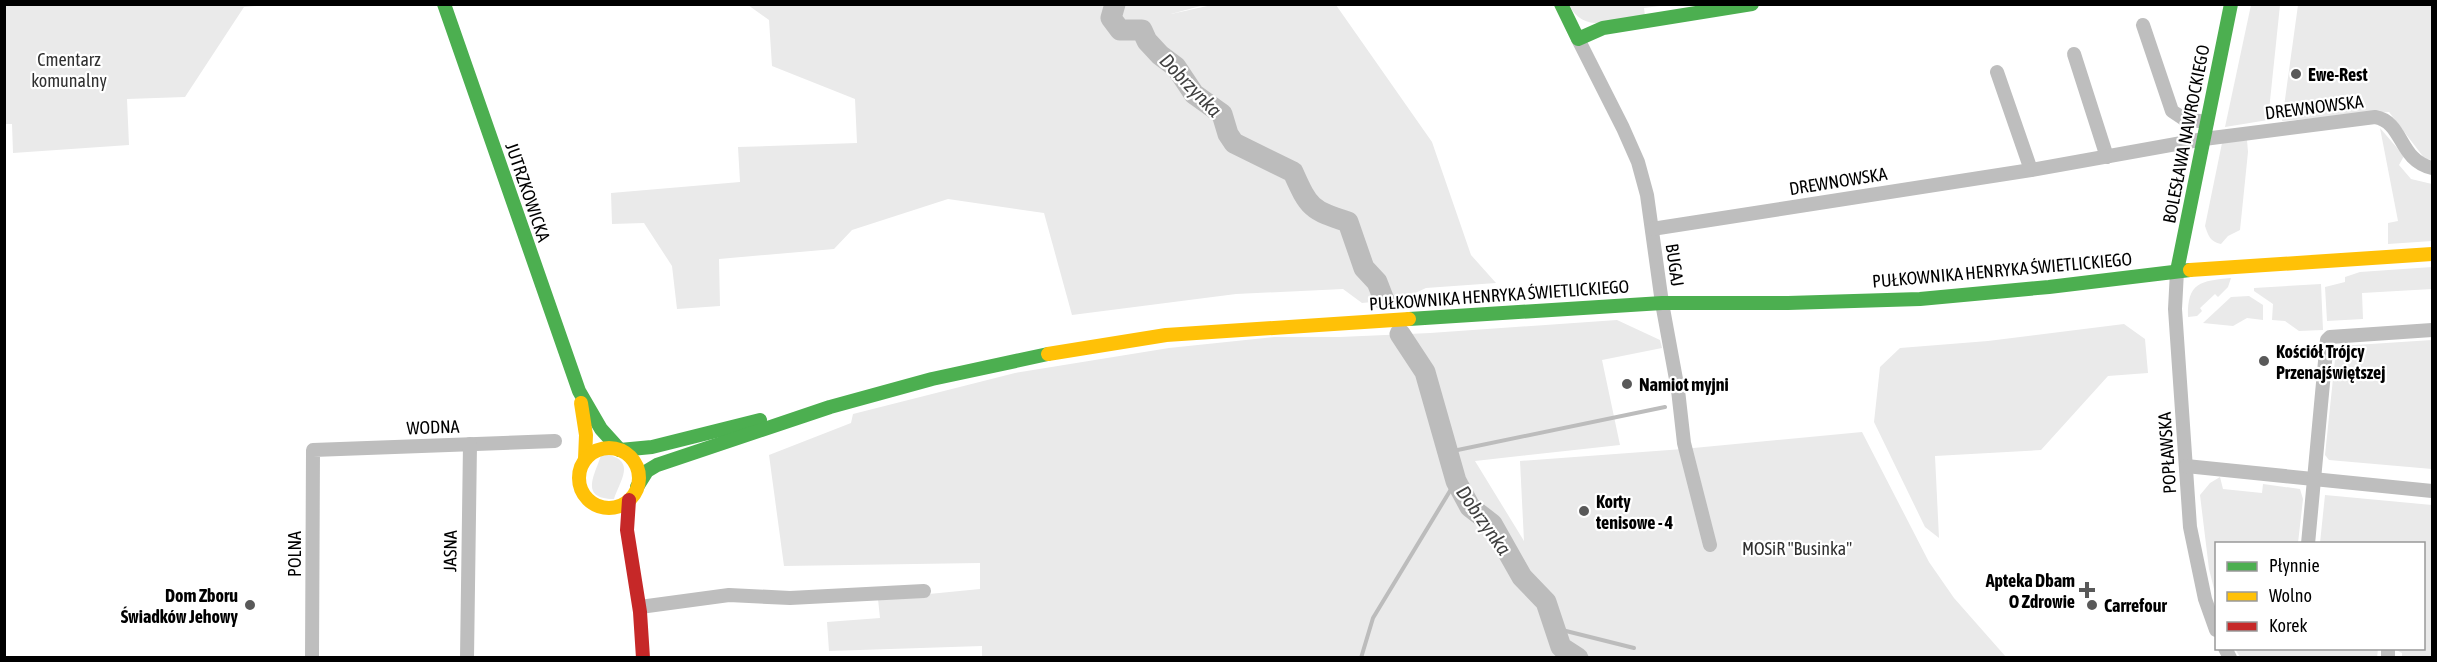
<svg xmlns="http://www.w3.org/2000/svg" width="2437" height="662" viewBox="0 0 2437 662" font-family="'Asap Condensed',sans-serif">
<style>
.green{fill:#eaeaea}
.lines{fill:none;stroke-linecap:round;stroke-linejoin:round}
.stream{stroke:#bcbcbc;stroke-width:4}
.river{stroke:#bcbcbc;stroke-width:21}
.street{stroke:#bebebe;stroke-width:14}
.fast{stroke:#4caf50;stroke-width:14}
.slow{stroke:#ffc107;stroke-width:14}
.jam{stroke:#c62828;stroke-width:14}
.poi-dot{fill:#595959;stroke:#fff;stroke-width:2}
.labels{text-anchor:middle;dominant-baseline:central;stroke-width:4.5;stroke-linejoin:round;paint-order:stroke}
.park-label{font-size:18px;fill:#303030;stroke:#fff}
.poi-label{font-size:18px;font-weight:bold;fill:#000;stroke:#fff;text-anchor:start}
.street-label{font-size:18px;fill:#000;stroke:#fff}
.water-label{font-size:20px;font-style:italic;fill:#414141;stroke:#fff}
</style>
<rect width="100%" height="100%" fill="#fff"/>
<!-- green -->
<g class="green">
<path d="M5,4H268V5L244,7L185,97L127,99L129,145L13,153L12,124H5Z"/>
<path d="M748,5H1204L1171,14L1212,5H1336L1432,142L1471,255L1496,283L1426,288L1402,299L1362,303L1343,289L1236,294L1072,315L1044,213L948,199L852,230L834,249L719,259L720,306L677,309L672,266L644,223L612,224L611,193L740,182L738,147L857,143L855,99L772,66L769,20Z"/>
<path d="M1569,5H1668L1644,8L1645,16C1617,20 1584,35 1569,5Z"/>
<path d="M2251,5H2280L2268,120L2225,127Z"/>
<path d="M2298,5H2432V160L2425,159L2389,112L2282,121Z"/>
<path d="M2380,128L2404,156L2399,165L2411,179L2432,184V241L2388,244V223L2398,221Z"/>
<path d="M2247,140L2248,152L2240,230L2228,236L2221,244C2210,242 2208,235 2205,226L2222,143Z"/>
<path d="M2432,267V289L2362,293L2363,319L2327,321L2325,287L2345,282V277L2360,272Z"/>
<path d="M2231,278L2228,287L2218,297L2215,294L2200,308L2202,311L2197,316L2188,317C2187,282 2201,281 2231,278Z"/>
<path d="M2321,284L2323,330L2299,331L2285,321L2272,320L2273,304L2254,291V288Z"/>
<path d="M2249,296L2263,305V320L2247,318L2233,326L2203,323L2231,297Z"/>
<path d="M1617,320L1660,340L1662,348L1602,360L1620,445L1475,461L1524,541L1520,461L1683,449L1862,432L1929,562L1954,598L2006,657L982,658V646L829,651L827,622L880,618L878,599L980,589V563L784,566L769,455L851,423L853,414L1015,373L1169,348L1274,337H1340L1430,333Z"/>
<path d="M2124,324L2145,339L2148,373L2108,376L2041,450L1935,456L1939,538L1925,527L1874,422L1880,367L1900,348L1988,341Z"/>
<path d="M2432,340V469L2329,460L2325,455L2336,350L2340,346Z"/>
<path d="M606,454C637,461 620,480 614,499C578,499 596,473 601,455Z"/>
<path d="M2220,477L2223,489L2262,493L2263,484L2300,489L2303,499L2298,543L2216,544V597L2209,569L2200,495L2210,483Z"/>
<path d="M2325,495L2432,505V657H2402V653L2396,650L2424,648V544L2320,543Z"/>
<path d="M2235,649H2378L2377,658L2240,657Z"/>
</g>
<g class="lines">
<!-- stream -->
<g class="stream">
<path d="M1448,452L1665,407"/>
<path d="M1554,628L1634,648"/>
<path d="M1361,658L1373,618L1456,481"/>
</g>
<!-- river -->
<g class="river">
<path d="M1115,4L1111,18L1120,30H1142L1147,41L1160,55L1176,67L1194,94L1222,114L1228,134L1234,143L1293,172C1309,208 1311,210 1348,222L1364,268L1377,282L1384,300"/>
<path d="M1400,334L1425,372L1456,481L1470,507L1492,524L1522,577L1546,602L1561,647L1578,658"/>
</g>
<!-- street -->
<g class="street">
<path d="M2143,25L2172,111L2184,119L2207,122"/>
<path d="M1578,39L1623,128L1638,162L1647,195L1662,303L1678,390L1684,443L1710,545"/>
<path d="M2074,54L2107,157"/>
<path d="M1997,72L2031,170"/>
<path d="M1652,229L2031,170L2204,139L2375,117C2404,122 2398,160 2432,168"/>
<path d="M2177,271L2175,309L2190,527L2205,599L2216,630"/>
<path d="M2186,466L2432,491"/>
<path d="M2308,544L2327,340L2330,337L2432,330"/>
<path d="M640,607L729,595L790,598L924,591"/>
<path d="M2225,648L2230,658"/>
<path d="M312,658L313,450L555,441"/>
<path d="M467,658L470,444"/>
<path d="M2388,658V648"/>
</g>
<!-- fast -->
<g class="fast">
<path d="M444,4L579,391L601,429L620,450"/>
<path d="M1561,4L1578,39L1603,28L1752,4"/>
<path d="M2177,271L2231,4"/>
<path d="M1409,319L1662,303H1788L1920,299L2049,287L2190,270"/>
<path d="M620,450L652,447L760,420"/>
<path d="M637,487L647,471L657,465L830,407L932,379L1048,354"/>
</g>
<!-- slow -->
<g class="slow">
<path d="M2190,270L2432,254"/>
<path d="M1048,354L1166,335L1409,319"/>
<path d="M581,403L586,435L585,459"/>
<circle cx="609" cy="478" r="30"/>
</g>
<!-- jam -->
<path class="jam" d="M629,500L627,530L640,612L643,658"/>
</g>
<!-- markers -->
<g class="poi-dot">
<circle cx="2296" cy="74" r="6"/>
<circle cx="2264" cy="361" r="6"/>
<circle cx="1627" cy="384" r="6"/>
<circle cx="1584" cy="511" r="6"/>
<path d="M2084 581h6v6h6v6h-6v6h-6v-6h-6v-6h6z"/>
<circle cx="250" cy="605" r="6"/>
<circle cx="2092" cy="605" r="6"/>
</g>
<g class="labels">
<!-- park labels -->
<g class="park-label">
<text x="69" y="59">Cmentarz<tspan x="69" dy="21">komunalny</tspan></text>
<text x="1797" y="548">MOSiR "Businka"</text>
</g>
<!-- poi labels -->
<g class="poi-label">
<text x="2308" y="74">Ewe-Rest</text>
<text x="2276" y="351">Kościół Trójcy<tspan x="2276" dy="21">Przenajświętszej</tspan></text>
<text x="1639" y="384">Namiot myjni</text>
<text x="1596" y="501">Korty<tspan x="1596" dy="21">tenisowe - 4</tspan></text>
<text x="2075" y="580" text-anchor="end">Apteka Dbam<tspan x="2075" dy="21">O Zdrowie</tspan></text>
<text x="238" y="595" text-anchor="end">Dom Zboru<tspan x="238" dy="21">Świadków Jehowy</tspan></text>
<text x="2104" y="605">Carrefour</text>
</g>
<!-- street labels -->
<g class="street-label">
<text transform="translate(2314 107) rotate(-7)">DREWNOWSKA</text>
<text transform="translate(2186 134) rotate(-79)">BOLESŁAWA NAWROCKIEGO</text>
<text transform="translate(1838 181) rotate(-9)">DREWNOWSKA</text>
<text transform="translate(528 192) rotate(71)">JUTRZKOWICKA</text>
<text transform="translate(1675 265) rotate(82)">BUGAJ</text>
<text transform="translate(2002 270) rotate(-5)">PUŁKOWNIKA HENRYKA ŚWIETLICKIEGO</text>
<text transform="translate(1499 295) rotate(-4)">PUŁKOWNIKA HENRYKA ŚWIETLICKIEGO</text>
<text transform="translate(433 427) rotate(-2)">WODNA</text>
<text transform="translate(2167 453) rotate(-94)">POPŁAWSKA</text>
<text transform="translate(450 551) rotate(-89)">JASNA</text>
<text transform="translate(294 554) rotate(-90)">POLNA</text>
</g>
<!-- water labels -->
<g class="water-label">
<text transform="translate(1191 85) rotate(46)">Dobrzynka</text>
<text transform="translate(1484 520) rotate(55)">Dobrzynka</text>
</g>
</g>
<!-- border -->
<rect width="2437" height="662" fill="none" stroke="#000000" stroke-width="12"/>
<!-- legend -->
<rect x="2215" y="542" width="210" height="108" fill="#ffffff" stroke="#999999" stroke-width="1.5"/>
<rect x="2227" y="562" width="30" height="9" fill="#4caf50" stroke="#999999" stroke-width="1.5"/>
<text x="2269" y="572" font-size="18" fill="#000000">Płynnie</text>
<rect x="2227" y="592" width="30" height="9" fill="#ffc107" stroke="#999999" stroke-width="1.5"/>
<text x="2269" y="602" font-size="18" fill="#000000">Wolno</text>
<rect x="2227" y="622" width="30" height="9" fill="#c62828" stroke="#999999" stroke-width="1.5"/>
<text x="2269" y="632" font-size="18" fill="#000000">Korek</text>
</svg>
